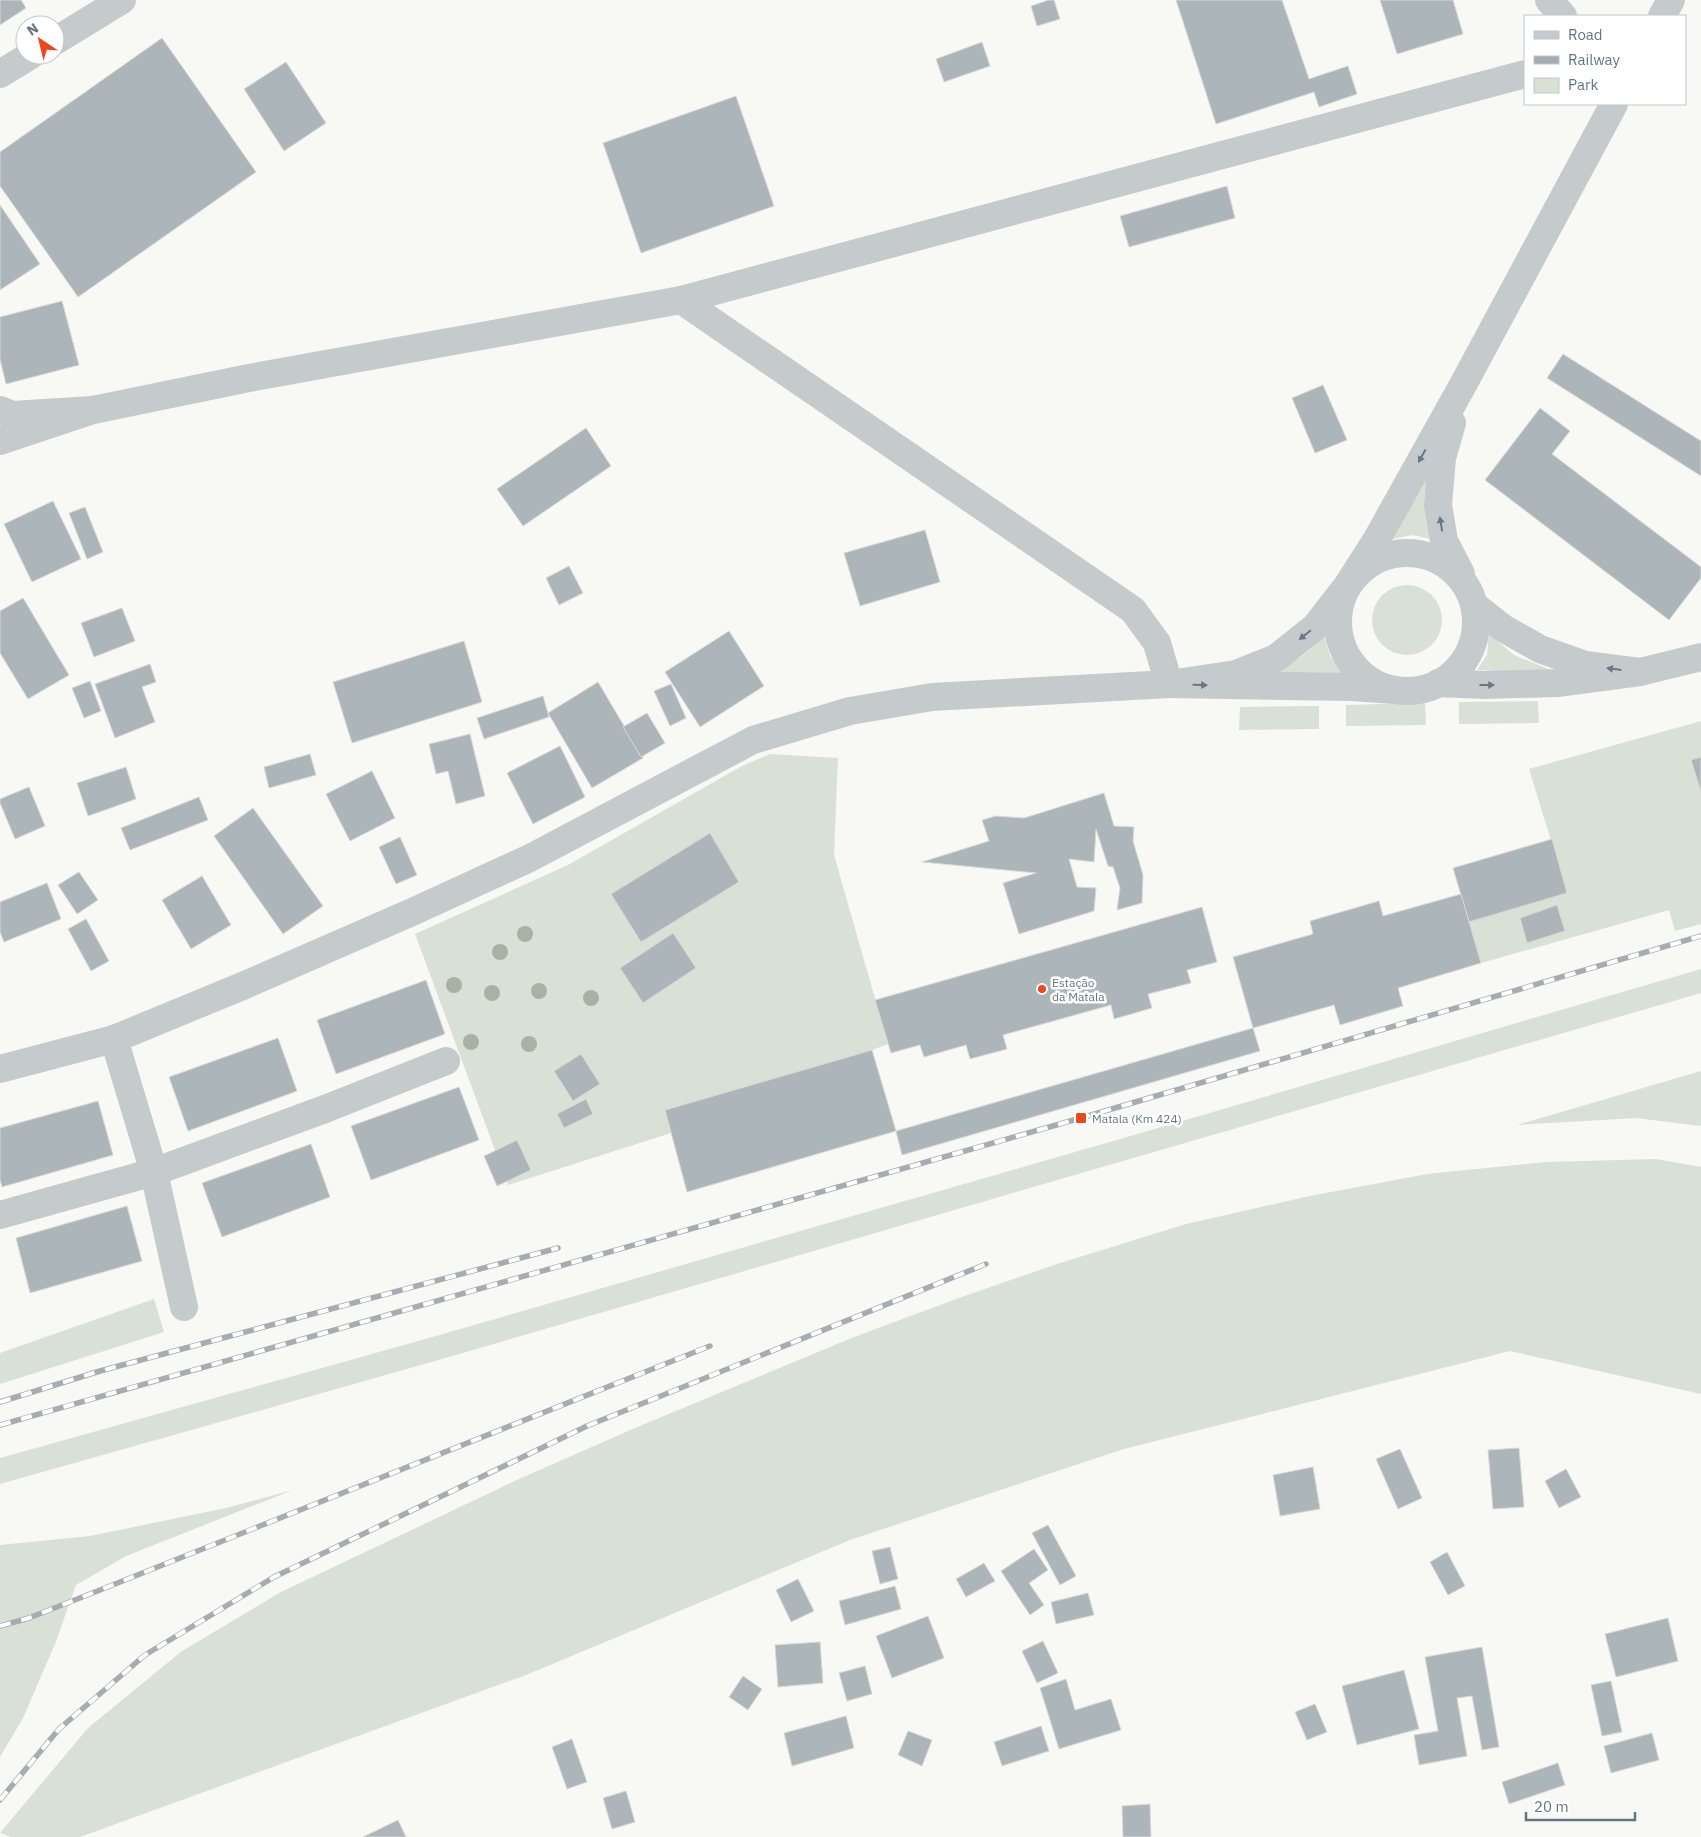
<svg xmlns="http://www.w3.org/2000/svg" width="1701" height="1837" viewBox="0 0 1701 1837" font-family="'IBM Plex Sans',sans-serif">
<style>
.green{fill:#d9e0d5}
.building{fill:#acb5ba;stroke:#dad9d7}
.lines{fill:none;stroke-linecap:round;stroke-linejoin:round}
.street{stroke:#c5cacd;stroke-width:28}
.rail-casing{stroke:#a5adb2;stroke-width:5.5}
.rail{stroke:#fff;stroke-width:4;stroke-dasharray:11;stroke-linecap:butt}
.tree{fill:#a8b2a3}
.oneway{fill:#667986}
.poi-dot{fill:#ee471e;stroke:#fff;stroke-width:2}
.labels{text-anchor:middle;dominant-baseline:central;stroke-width:5;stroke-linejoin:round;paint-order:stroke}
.poi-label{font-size:12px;fill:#617582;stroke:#fff;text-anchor:start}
</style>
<rect width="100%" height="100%" fill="#f8f8f5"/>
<!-- green -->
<g class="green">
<path d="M1428,472C1423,500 1423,512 1431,539L1413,535L1392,539Z"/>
<circle cx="1407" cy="620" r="35"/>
<path d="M1324,634L1330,656L1344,674L1266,676C1291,664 1306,657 1324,634Z"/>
<path d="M1489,634L1514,655L1553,671L1516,672L1477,670L1487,655Z"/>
<path d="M1538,701L1539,723L1459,724V702Z"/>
<path d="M1425,703L1426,725L1346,726V705Z"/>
<path d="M1319,706V729L1239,730L1240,707Z"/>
<path d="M1701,721V924L1675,931L1669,910L1481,963L1469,922L1567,892L1529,769Z"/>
<path d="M770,754L838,758L834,855L888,1044L872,1050L665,1110L671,1133L508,1185L415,934L568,865L742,766Z"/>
<path d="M1701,969V993L428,1363L0,1484V1458L422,1340L1141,1133Z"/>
<path d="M1701,1071V1126L1636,1118L1517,1125Z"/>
<path d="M1656,1159L1701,1167V1394L1510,1351L1124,1449L850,1540L526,1675L80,1837H11L0,1833L88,1728L182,1651L281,1592L519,1479L635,1428L854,1337L959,1298L1057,1264L1186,1224L1310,1196L1427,1174L1546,1162Z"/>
<path d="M154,1299L164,1332L0,1384V1353Z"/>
<path d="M293,1490L126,1556L76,1585L55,1644L23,1718L0,1757V1545L90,1536L226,1508Z"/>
</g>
<!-- building -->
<g class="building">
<path d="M0,0H21L26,8L0,25Z"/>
<path d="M1049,0H1054L1060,19L1037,26L1031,6Z"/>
<path d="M1176,0H1282L1309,79L1348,66L1357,94L1319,107L1314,92L1216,124Z"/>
<path d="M1380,0H1453L1463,34L1397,54Z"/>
<path d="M162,38L256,172L78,297L0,186V152Z"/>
<path d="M982,42L990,66L944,82L936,59Z"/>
<path d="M286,62L326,123L284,151L244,89Z"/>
<path d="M736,96L774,206L641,253L603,143Z"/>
<path d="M1227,186L1235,218L1129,247L1120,216Z"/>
<path d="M0,205L40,264L0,290Z"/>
<path d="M62,301L79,365L6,384L0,359V317Z"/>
<path d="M1563,354L1701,441V476L1547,378Z"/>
<path d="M1323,385L1347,440L1315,453L1292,398Z"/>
<path d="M1540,408L1570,431L1552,454L1701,567V578L1669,620L1485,480Z"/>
<path d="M586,428L611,466L523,526L497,489Z"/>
<path d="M53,501L81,559L32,582L4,524Z"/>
<path d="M85,507L103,552L87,559L69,513Z"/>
<path d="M925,530L940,582L860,606L844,553Z"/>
<path d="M569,566L583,593L559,605L546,578Z"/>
<path d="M23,598L69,675L28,699L0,653V611Z"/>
<path d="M122,608L135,641L94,657L81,623Z"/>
<path d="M729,631L764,686L700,727L665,672Z"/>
<path d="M464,641L482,702L352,743L333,682Z"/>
<path d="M150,664L156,682L142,687L155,722L115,738L95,684Z"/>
<path d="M90,681L101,711L84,718L72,688Z"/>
<path d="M598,682L643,758L592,788L548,713Z"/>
<path d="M671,684L686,718L670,726L654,691Z"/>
<path d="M543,696L549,717L484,739L477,718Z"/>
<path d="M647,713L665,743L641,757L623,727Z"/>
<path d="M470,734L485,796L456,804L448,771L436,774L429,744Z"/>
<path d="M560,746L585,797L533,824L507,773Z"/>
<path d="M310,754L316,775L269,788L264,767Z"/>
<path d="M1701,757V792L1691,760Z"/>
<path d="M126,767L136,799L88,816L77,783Z"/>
<path d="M372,771L395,818L350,841L326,794Z"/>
<path d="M29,787L45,826L15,839L0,803V799Z"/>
<path d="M1104,793L1114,826L1134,827L1133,841L1143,875L1142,903L1117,910L1120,888L1113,867L1108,866L1096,829L1094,862L1069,859L1077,887L1096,888L1094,911L1019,934L1003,883L1036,873L922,862L989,841L982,820L996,816L1024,818Z"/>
<path d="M199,797L208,820L130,850L121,828Z"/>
<path d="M253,808L323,906L283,934L214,836Z"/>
<path d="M710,833L739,882L641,942L611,894Z"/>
<path d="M400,837L417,875L396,884L379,847Z"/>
<path d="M1552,839L1567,893L1469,922L1453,868Z"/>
<path d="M79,872L98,900L77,914L58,885Z"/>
<path d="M202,876L231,925L191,949L162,900Z"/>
<path d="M47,883L61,919L4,942L0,932V902Z"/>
<path d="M1461,894L1481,963L1398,988L1403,1006L1340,1025L1334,1005L1253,1028L1233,957L1313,934L1310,921L1379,901L1383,916Z"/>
<path d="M1557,905L1565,931L1527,943L1520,918Z"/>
<path d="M1202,907L1217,962L1187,970L1191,983L1148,994L1152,1008L1114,1019L1111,1005L1003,1035L1007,1049L970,1059L966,1045L924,1057L920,1045L891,1053L875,1000Z"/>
<path d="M86,919L109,961L91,971L68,929Z"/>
<path d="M673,933L696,968L643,1003L620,968Z"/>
<path d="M426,980L445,1034L336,1074L317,1020Z"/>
<path d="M1253,1028L1260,1051L902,1155L896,1131Z"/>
<path d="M278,1038L297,1091L188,1131L169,1077Z"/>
<path d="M872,1050L896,1131L687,1192L665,1110Z"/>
<path d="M581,1054L600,1084L573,1101L554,1071Z"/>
<path d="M459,1087L479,1140L371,1180L351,1126Z"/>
<path d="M586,1099L593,1114L564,1128L557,1114Z"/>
<path d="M98,1101L113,1155L2,1187L0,1180V1128Z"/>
<path d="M517,1140L531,1170L497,1186L484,1156Z"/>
<path d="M311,1144L330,1197L222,1237L202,1183Z"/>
<path d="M127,1206L142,1261L30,1293L16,1238Z"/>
<path d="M1519,1448L1524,1507L1493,1509L1488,1450Z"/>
<path d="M1400,1449L1422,1498L1398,1509L1376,1459Z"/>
<path d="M1313,1467L1320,1509L1280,1516L1273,1475Z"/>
<path d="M1566,1469L1581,1497L1559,1508L1545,1481Z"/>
<path d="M1048,1525L1076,1576L1060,1585L1032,1533Z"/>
<path d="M890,1547L898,1579L880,1584L872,1551Z"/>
<path d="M1034,1549L1048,1570L1029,1583L1044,1605L1030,1615L1001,1571Z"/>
<path d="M1447,1552L1465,1586L1448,1595L1430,1562Z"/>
<path d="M984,1563L995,1581L966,1597L956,1579Z"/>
<path d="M798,1579L814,1611L791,1622L776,1590Z"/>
<path d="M895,1586L901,1609L845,1625L839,1601Z"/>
<path d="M1088,1593L1094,1615L1056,1624L1051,1602Z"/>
<path d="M928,1616L944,1658L892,1678L876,1636Z"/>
<path d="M1668,1618L1678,1661L1616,1677L1605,1634Z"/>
<path d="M1043,1641L1058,1673L1037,1683L1022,1651Z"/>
<path d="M820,1642L823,1683L778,1687L775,1645Z"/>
<path d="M1482,1647L1499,1747L1482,1750L1472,1696L1457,1698L1467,1756L1419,1765L1414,1735L1438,1731L1425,1657Z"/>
<path d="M865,1666L872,1694L847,1701L839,1673Z"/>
<path d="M1404,1670L1419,1729L1357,1745L1342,1686Z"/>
<path d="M743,1676L762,1689L748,1710L729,1697Z"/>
<path d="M1066,1679L1075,1710L1111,1699L1121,1730L1059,1749L1040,1688Z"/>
<path d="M1611,1681L1622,1732L1602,1736L1591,1685Z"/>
<path d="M1315,1704L1327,1732L1307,1740L1295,1712Z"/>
<path d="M846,1716L854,1748L792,1766L784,1733Z"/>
<path d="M1041,1726L1049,1751L1002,1766L994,1742Z"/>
<path d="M908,1731L932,1740L922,1766L898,1755Z"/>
<path d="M1652,1733L1659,1760L1611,1773L1604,1746Z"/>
<path d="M572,1739L587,1782L567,1789L552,1747Z"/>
<path d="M1558,1763L1565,1785L1509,1804L1502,1782Z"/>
<path d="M626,1791L635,1822L612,1829L603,1798Z"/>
<path d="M1150,1804L1151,1837H1123L1122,1806Z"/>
<path d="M398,1820L406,1837H363Z"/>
</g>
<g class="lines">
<!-- street -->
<g class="street">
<path d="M1549,0L1563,16"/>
<path d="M1662,16L1671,0"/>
<path d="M55,41L122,0"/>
<path d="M0,74L31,55"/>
<path d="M0,410L12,415L93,410L0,441"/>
<path d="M93,410L249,378L681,300"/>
<path d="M1452,423L1442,458L1438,505L1444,541L1461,574"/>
<circle cx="1407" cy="622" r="69"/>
<path d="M1640,672L1701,657"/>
<path d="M1438,683L1485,685L1557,683L1640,672L1585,665L1540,649L1503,628L1475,606"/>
<path d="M1395,690L1352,687L1169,684L1236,674L1276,658L1315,627L1347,586L1377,539L1464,383L1614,104"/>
<path d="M114,1039L154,1172L184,1307"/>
<path d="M0,1069L114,1039L245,985L410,913L530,858L753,740L850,711L932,697L1169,684L1157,643L1133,610L681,300L1525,74"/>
<path d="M0,1215L154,1172L325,1109L446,1061"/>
</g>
<!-- rail casing -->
<g class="rail-casing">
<g id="rail">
<path d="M0,1402L100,1371L558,1248"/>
<path d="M0,1425L1081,1118L1701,936"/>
<path d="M0,1626L29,1618L90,1594L710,1346"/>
<path d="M0,1800L59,1729L145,1655L274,1577L587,1426L986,1264"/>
</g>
</g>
<!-- rail -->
<use href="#rail" class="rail"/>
</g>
<!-- trees -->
<g class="tree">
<circle cx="525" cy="934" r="8"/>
<circle cx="500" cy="952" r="8"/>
<circle cx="454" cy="985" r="8"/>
<circle cx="539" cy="991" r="8"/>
<circle cx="492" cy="993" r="8"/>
<circle cx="591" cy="998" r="8"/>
<circle cx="471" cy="1042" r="8"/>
<circle cx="529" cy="1044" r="8"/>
</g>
<!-- one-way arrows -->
<defs><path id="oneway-solid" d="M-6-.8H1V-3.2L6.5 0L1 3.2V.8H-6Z" transform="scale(1.25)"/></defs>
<g class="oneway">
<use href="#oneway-solid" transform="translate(1422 456) rotate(119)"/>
<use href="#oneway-solid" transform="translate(1441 524) rotate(-99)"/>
<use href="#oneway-solid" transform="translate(1305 635) rotate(141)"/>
<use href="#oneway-solid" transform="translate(1614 669) rotate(-173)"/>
<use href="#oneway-solid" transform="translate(1200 685) rotate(1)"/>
<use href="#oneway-solid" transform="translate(1487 685)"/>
</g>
<!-- markers -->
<g class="poi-dot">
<circle cx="1042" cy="989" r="5"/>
<rect x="1075" y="1112" width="12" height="12" rx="2.5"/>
</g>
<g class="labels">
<!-- poi labels -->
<g class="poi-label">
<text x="1052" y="982">Estação<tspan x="1052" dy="14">da Matala</tspan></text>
<text x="1092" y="1118">Matala (Km 424)</text>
</g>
</g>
<!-- legend -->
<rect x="1524" y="15" width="162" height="90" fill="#ffffff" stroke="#c0c8cd"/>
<rect x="1534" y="31" width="25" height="8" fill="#c5cacd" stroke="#c0c8cd"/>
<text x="1568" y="40" font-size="15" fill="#617582">Road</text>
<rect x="1534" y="56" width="25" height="8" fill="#a5adb2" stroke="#c0c8cd"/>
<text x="1568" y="65" font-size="15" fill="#617582">Railway</text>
<rect x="1534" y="78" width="25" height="15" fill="#d9e0d5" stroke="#c0c8cd"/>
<text x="1568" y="90" font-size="15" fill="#617582">Park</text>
<!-- north arrow -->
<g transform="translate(40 40) rotate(325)"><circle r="24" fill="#ffffff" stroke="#c0c8cd"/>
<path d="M0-4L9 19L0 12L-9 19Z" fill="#ee471e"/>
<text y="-8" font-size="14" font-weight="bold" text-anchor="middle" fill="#617582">N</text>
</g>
<!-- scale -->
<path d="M1526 1812v8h109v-8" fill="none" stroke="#617582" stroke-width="2.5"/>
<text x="1534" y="1812" font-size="15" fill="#617582" stroke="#ffffff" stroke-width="4" paint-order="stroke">20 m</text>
</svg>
